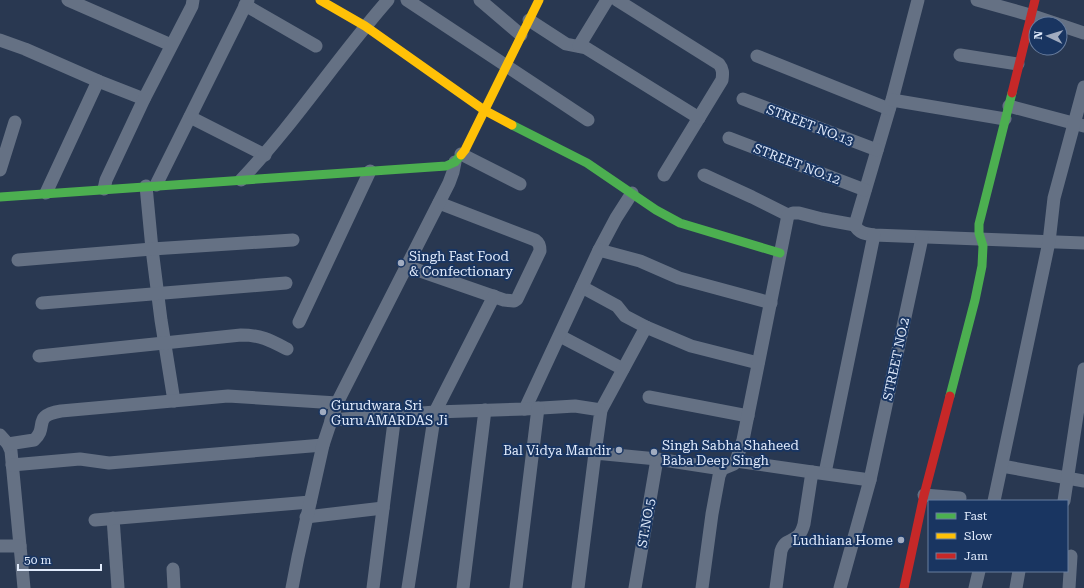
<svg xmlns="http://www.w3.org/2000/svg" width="1084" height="588" viewBox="0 0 1084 588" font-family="'Roboto Serif',serif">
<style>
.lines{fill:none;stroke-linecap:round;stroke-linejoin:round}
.street{stroke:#657184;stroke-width:13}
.fast{stroke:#4caf50;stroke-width:9}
.slow{stroke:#ffc107;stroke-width:9}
.jam{stroke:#c62828;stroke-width:9}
.poi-dot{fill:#a1acc0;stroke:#193561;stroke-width:1.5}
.labels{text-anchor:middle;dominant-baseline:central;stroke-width:4;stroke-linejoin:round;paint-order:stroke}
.street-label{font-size:13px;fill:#e1ebfc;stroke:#193561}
.poi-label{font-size:13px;fill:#e1ebfc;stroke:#193561;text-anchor:start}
</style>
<rect width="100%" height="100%" fill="#293851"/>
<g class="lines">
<!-- street -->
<g class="street">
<path d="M68,0L171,45"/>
<path d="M407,0L588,120"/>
<path d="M480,0L521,35"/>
<path d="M617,0L719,64C723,69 723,73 722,80L664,175"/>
<path d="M918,0L892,100L855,225C858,233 866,234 874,235L1084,243"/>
<path d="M977,0L1030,15L1057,24"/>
<path d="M245,5L316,46"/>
<path d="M529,20L566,44L586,48L699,118"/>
<path d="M1060,25L1084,33"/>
<path d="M0,40L25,49L98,81L144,99"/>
<path d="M579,46L607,0"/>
<path d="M960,55L1018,64"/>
<path d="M757,56L889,109"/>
<path d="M743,99L877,150"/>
<path d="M892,100L1005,119"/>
<path d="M1009,106L1084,126"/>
<path d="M190,117L265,155"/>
<path d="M729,138L865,190"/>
<path d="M461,154L520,184"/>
<path d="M0,170L15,122"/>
<path d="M704,175L752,197L788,215"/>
<path d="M241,180C295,123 337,58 388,0"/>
<path d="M156,185L248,0"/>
<path d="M146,186L152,249L161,320L174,401"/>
<path d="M104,189L106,180L144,99L192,6L193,0"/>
<path d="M46,193L98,81"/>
<path d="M599,250L616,218L632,193"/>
<path d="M18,260L152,249L293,240"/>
<path d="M406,266L504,300L514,301L517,299L540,251C540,245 539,243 535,240L439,203"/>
<path d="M582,287L617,306L625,316L646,327L691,346L758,363"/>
<path d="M42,303L286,283"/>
<path d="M299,322L370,171"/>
<path d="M560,336L623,369"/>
<path d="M39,356L241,335C261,335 270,340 287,349"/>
<path d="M649,397L748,416"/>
<path d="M525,409L599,250L640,261L679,278L771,303"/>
<path d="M601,410L646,327"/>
<path d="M331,420L435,412L525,409L575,406L601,410L595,453"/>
<path d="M0,435L8,444L11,451L24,588"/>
<path d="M8,444L34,440C49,427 31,416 61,411L228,396L337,403"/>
<path d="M736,461L812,472"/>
<path d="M12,465L80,459L109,463L323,445"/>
<path d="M1002,466L1084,481"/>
<path d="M825,473L874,235"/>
<path d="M924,495L960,498"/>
<path d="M994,501L1049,242L1054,198L1084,87"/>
<path d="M1064,501L1084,369"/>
<path d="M306,517L383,508"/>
<path d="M113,518L118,588"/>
<path d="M95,520L310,502"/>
<path d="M0,546H20"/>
<path d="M173,569L174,588"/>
<path d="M292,588L298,557L323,445L337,403L449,183L453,172L455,162"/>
<path d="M373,588L395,414"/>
<path d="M408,588L435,412L494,296"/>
<path d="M463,588L485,410"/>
<path d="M516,588L538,408"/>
<path d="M578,588L595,453L657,459L722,469"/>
<path d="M635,588L657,459"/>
<path d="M702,588L712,514L719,476L722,469L734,464L736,461L743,440L788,215L793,213H799L822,219L855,225"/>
<path d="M776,588L781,551C785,539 790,543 798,536C801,533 803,528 804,524L812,472L870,480"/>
<path d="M840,588L870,480L922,238"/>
<path d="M975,588L979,571"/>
<path d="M1016,588L1019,571"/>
<path d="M1069,588L1071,556"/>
</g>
<!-- fast -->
<g class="fast">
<path d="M512,125L587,163L656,210L680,223L780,253"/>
<path d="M0,197L446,166L455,162L461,155"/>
<path d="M950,396L975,300L982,266L983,246L979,233V224L1012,93"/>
</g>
<!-- slow -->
<g class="slow">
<path d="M320,0L365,26L484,110L512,125"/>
<path d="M461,155L465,150L539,0"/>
</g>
<!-- jam -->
<g class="jam">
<path d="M1012,93L1035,0"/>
<path d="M904,588L924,495L950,396"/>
</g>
</g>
<!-- markers -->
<g class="poi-dot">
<circle cx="401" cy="263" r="4"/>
<circle cx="323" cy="412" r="4"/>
<circle cx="619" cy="450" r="4"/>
<circle cx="654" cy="452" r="4"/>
<circle cx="901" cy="540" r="4"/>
</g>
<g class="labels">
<!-- street labels -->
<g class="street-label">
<text transform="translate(810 125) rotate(21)">STREET NO.13</text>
<text transform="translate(797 164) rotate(21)">STREET NO.12</text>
<text transform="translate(896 359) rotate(-78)">STREET NO.2</text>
<text transform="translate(646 523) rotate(-80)">ST.NO.5</text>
</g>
<!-- poi labels -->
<g class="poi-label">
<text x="409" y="256">Singh Fast Food<tspan x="409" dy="15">&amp; Confectionary</tspan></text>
<text x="331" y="405">Gurudwara Sri<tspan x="331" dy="15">Guru AMARDAS Ji</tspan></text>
<text x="662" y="445">Singh Sabha Shaheed<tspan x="662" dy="15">Baba Deep Singh</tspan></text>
<text x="611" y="450" text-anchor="end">Bal Vidya Mandir</text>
<text x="893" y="540" text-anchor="end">Ludhiana Home</text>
</g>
</g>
<!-- legend -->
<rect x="928" y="500" width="140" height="72" fill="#193561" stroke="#697e9f"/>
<rect x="936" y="513" width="20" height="6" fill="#4caf50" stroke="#697e9f"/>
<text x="964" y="520" font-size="12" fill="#e1ebfc">Fast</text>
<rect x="936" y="533" width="20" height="6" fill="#ffc107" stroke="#697e9f"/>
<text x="964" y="540" font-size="12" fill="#e1ebfc">Slow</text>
<rect x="936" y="553" width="20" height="6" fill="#c62828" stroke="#697e9f"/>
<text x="964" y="560" font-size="12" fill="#e1ebfc">Jam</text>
<!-- north arrow -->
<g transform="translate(1048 36) rotate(274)"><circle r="19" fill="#193561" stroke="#697e9f"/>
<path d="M0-3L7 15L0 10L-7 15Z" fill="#a1acc0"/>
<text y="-6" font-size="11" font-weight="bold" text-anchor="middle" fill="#e1ebfc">N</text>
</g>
<!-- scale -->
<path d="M18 564v6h83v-6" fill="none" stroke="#e1ebfc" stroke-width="2"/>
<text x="24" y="564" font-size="12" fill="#e1ebfc" stroke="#193561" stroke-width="3" paint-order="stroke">50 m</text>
</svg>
